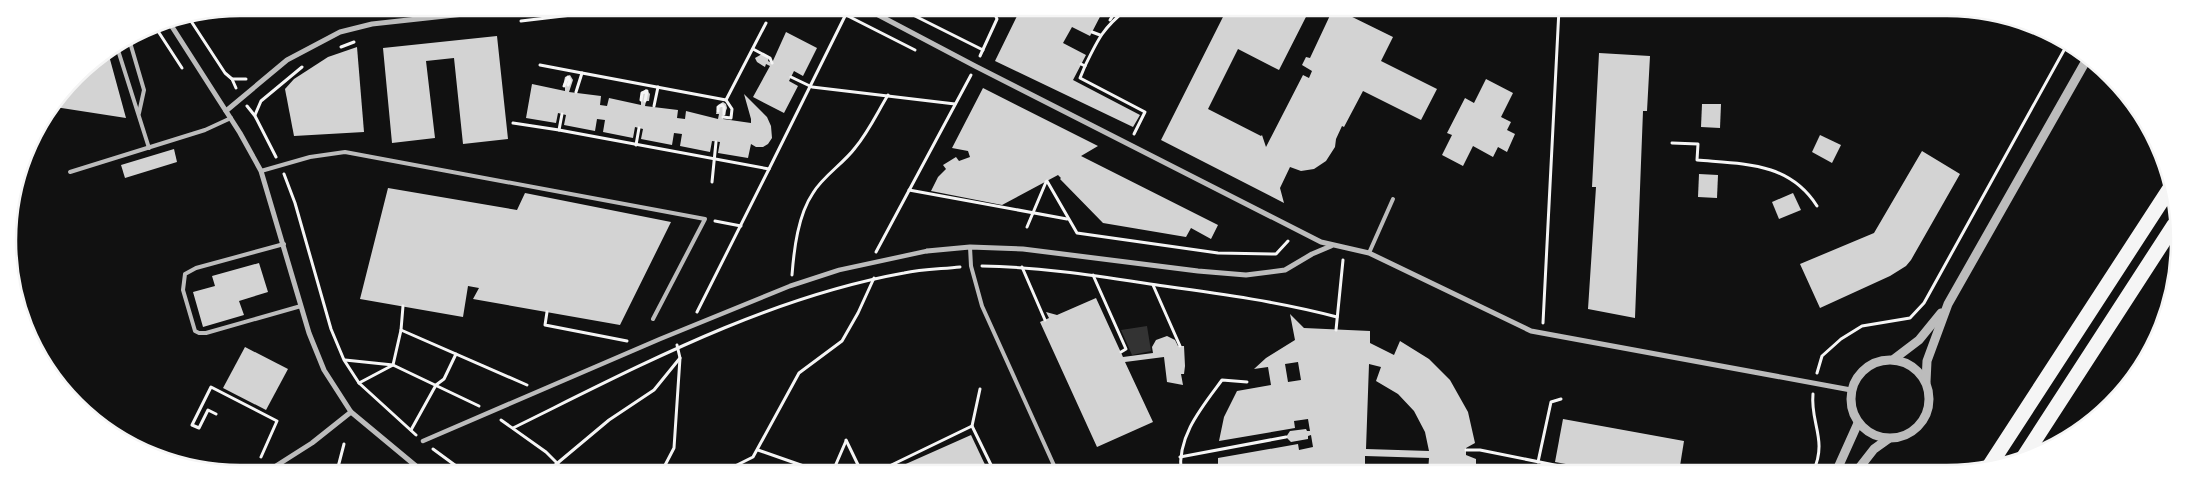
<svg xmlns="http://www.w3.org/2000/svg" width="2187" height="481" viewBox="0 0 2187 481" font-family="Lato,sans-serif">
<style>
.water{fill:#333}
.building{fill:#d3d3d3;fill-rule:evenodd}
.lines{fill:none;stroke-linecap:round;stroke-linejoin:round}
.path{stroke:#f5f5f5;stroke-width:3}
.service{stroke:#bcbcbc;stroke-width:4}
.pedestrian{stroke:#bcbcbc;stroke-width:4.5}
.minor{stroke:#bcbcbc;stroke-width:5}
.tertiary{stroke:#bcbcbc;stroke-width:9}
.motorway{stroke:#f5f5f5;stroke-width:15}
.rim{fill:none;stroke:#f5f5f5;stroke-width:2.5}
</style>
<rect width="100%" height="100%" fill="#111"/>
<!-- water -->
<path class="water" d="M1147,326L1151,351L1132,355L1121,330Z"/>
<!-- building -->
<g class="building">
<path d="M1021,8L1104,9L1090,36L1072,27L1063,43L1086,55L1073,80L1140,115L1133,127L995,61Z"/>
<path d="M1227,9H1310L1279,70L1238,49L1208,109L1261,136L1262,135L1266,147L1303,75L1309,78L1312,71L1302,65L1306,57L1310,58L1333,9H1336L1393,37L1381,61L1437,89L1421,120L1363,91L1344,127L1342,126L1336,139L1335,147L1326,161L1314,169L1301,171L1290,167L1280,188L1284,203L1161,140Z"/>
<path d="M786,32L817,48L803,76L794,71L789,81L798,86L784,113L753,97L770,66L766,64L765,67L757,62L755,58L762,54L769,58L768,61L772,63Z"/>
<path d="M497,36L508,139L463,144L454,58L426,61L435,138L392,143L383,48Z"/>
<path d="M357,47L364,132L294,136L285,89L294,79L328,57Z"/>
<path d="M108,52L126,118L55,107L87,66Z"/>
<path d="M1599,53L1650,56L1647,111H1643L1635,318L1588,309L1596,187H1592Z"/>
<path d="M570,75L573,80L569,92L601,96L600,105L607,106L609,98L641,105V93L646,89L650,94L649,101H646L645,106L678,110L677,118L685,119L686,111L718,119L719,114H716L718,105L723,102L726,104L727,108L723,119L751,123V119L744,94L767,117L771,126L772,138L768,144L763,147H756L751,144L748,158L718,153L720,142L712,141L710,152L680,146L682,134L674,133L672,145L641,139L643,129L635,127L633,138L603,132L605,120L597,119L595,131L564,125L566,115L558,113L556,123L526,118L532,84L565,91V86H563L565,77Z"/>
<path d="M1486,79L1513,93L1501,117L1511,122L1507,130L1515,134L1507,152L1498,147L1493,157L1473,146L1463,166L1442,155L1452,135L1447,133L1465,98L1474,103Z"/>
<path d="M983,88L1098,146L1081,156L1218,225L1211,239L1191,228L1186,237L1103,223L1060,179L1061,178L1058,175L1002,205L931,191L938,177L946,169L943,165L956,157L959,161L970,157L968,151L952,148Z"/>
<path d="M1702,104H1721L1720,128L1701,127Z"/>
<path d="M1820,135L1841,145L1832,163L1812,152Z"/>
<path d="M174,149L177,162L125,178L121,165Z"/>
<path d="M1922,151L1960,174L1911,260L1906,266L1890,276L1820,308L1800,264L1874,233Z"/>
<path d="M1699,174L1718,175L1717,198L1698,197Z"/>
<path d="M388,188L517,210L525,193L671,222L620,325L473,299L479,288L468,286L463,317L360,299Z"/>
<path d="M1793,193L1801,210L1779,219L1772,202Z"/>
<path d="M259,263L268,292L239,301L244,315L203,327L193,292L215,286L212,276Z"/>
<path d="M1096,298L1123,357L1153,353L1152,347L1156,340L1167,336L1175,340L1178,346H1184L1185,366L1184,374H1181L1183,385L1167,382L1164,357L1125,362L1153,422L1097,447L1040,322L1049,318L1046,312L1057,315Z"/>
<path d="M1290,314L1304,328L1370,331V343L1394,355L1400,341L1429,359L1450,380L1468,412L1475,443L1466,448V455L1476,459V472H1428L1429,458L1365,456V472H1218V458L1298,444L1299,450L1313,447L1311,435L1308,436V439L1291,442L1286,437L1290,431L1306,429L1307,431H1310L1308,419L1294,421L1295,428L1219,441L1224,417L1237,391L1271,385L1268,367L1254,369L1266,358L1295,340ZM1298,362L1301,380L1288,382L1285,364ZM1369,364L1381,367L1376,381L1398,394L1414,411L1425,432L1429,451L1366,449Z"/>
<path d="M245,347L288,369L266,410L223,388Z"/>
<path d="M1563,419L1684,441L1679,472H1609L1555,462Z"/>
<path d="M971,435L988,471H890Z"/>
</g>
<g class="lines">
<!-- path -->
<g class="path">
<path d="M837,8L846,15L915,50"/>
<path d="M899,8L983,50"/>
<path d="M189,18L225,73L232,79H246"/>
<path d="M1110,20L1117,9"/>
<path d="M521,21L631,8"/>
<path d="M154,25L182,68"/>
<path d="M1092,32L1100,35"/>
<path d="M341,47L354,42"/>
<path d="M753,49L770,58L772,63"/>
<path d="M980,56L997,19L992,8"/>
<path d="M1081,64L1085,66C1098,39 1103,28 1127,9"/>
<path d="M540,65L582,73"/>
<path d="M1085,66L1080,78L1145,112L1134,134"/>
<path d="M791,77L812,87L955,104"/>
<path d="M232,79L236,88"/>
<path d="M564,86L568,77L570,81L568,85"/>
<path d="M576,92L582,73L726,100L766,23"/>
<path d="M641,100L642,93L647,91L645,101"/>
<path d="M247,106L255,116L276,157"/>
<path d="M654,106L658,87"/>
<path d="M718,111V107L722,105L724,107V114"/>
<path d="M255,115L261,101L302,67"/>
<path d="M723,117L731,118L732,109L726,100"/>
<path d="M513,123L559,130L769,169L849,8"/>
<path d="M559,130L562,114"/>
<path d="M1672,143L1698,144L1697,160C1744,164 1789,162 1817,206"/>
<path d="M636,145L639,128"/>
<path d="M284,174L295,203L331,329L344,360L359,383L416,435"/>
<path d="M1047,181L1077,233L1218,253L1276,254L1288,241"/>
<path d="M712,182L716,142"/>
<path d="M909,190L1067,219"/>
<path d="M715,221L741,226"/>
<path d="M1027,227L1046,182"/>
<path d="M876,252L971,75"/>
<path d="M982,266C1043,267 1103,277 1164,286C1222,294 1280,302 1337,317"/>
<path d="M1022,267L1045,320"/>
<path d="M792,275C794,249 798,215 813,193C823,176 843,164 855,148C869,131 877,113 888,95"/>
<path d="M1093,275L1126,349L1121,352"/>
<path d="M1153,285L1180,346"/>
<path d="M547,312L545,325L627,341"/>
<path d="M697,312L769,169"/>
<path d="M1543,323L1559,9"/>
<path d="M401,330L403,306"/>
<path d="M1336,330L1343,260"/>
<path d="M345,360L393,365L479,406"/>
<path d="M1817,373L1822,356L1841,339L1862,326L1910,318L1924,303L2068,43"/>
<path d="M359,383L393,365L401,330L527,385"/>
<path d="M1813,394C1810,423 1828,440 1813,472"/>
<path d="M216,414L208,410L199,428L192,425L211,387L277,421L261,457"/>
<path d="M501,420L546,452L565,471"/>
<path d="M972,426L980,389"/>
<path d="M513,428C639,366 765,298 904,273C922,269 942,269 960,267"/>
<path d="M411,430L436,385L444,379L456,354"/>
<path d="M846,440L861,471"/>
<path d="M433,449L463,471"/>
<path d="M758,450L818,471"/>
<path d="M1466,450H1480L1589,472"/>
<path d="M1180,457L1286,437"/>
<path d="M1538,462L1551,402L1561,399"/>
<path d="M337,471L344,444"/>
<path d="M548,471L609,420L654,390L680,358"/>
<path d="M662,471L674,448L680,358L677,345"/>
<path d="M725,471L753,457L799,373L842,341L858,313L874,278"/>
<path d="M833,471L846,441"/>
<path d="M879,471L972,426L994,471"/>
<path d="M1181,472C1177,436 1202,407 1222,380L1247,382"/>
</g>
<!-- service -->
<g class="service">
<path d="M129,39L144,90L139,113"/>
<path d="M117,47L149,148"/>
<path d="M261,171L310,157L345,152L705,219L653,319"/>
<path d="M70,172L205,130L231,118"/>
<path d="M284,244L196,268L185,274L183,290L195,331L199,333H206L301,306"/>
<path d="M970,247L971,266L982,306L1057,472"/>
<path d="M1369,253L1393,199"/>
</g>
<!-- pedestrian -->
<path class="pedestrian" d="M423,441L660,339L790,286L839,270L927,251"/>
<!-- minor -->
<g class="minor">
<path d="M865,8L975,66L1321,242L1369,253L1531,331L1851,390"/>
<path d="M169,22L240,133L261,171L309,333L324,370L351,412L422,471"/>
<path d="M226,111L287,60L340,32L372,24L518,8"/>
<path d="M927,251L970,247L1023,249L1198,271L1246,275L1285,270L1312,254L1331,246"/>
<path d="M268,471L312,443L351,412"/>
</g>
<!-- tertiary -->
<g class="tertiary">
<path d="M1894,359L1919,340L1941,313"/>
<circle cx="1890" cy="399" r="39"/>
<path d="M1926,382L1927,361L1948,304L2087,59"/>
<path d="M1836,472L1858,423"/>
<path d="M1856,472L1874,449L1888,439"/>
</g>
<!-- motorway -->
<g class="motorway">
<path d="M2023,458L2174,225"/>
<path d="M1988,468L2172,185"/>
</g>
</g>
<!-- crop -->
<path d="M0 0H2187V481H0ZM240 16H1947A224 224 0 0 1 2171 240V241A224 224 0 0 1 1947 465H240A224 224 0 0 1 16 241V240A224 224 0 0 1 240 16Z" fill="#fff" fill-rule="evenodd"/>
<path class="rim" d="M240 16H1947A224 224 0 0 1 2171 240V241A224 224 0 0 1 1947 465H240A224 224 0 0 1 16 241V240A224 224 0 0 1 240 16Z"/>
</svg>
